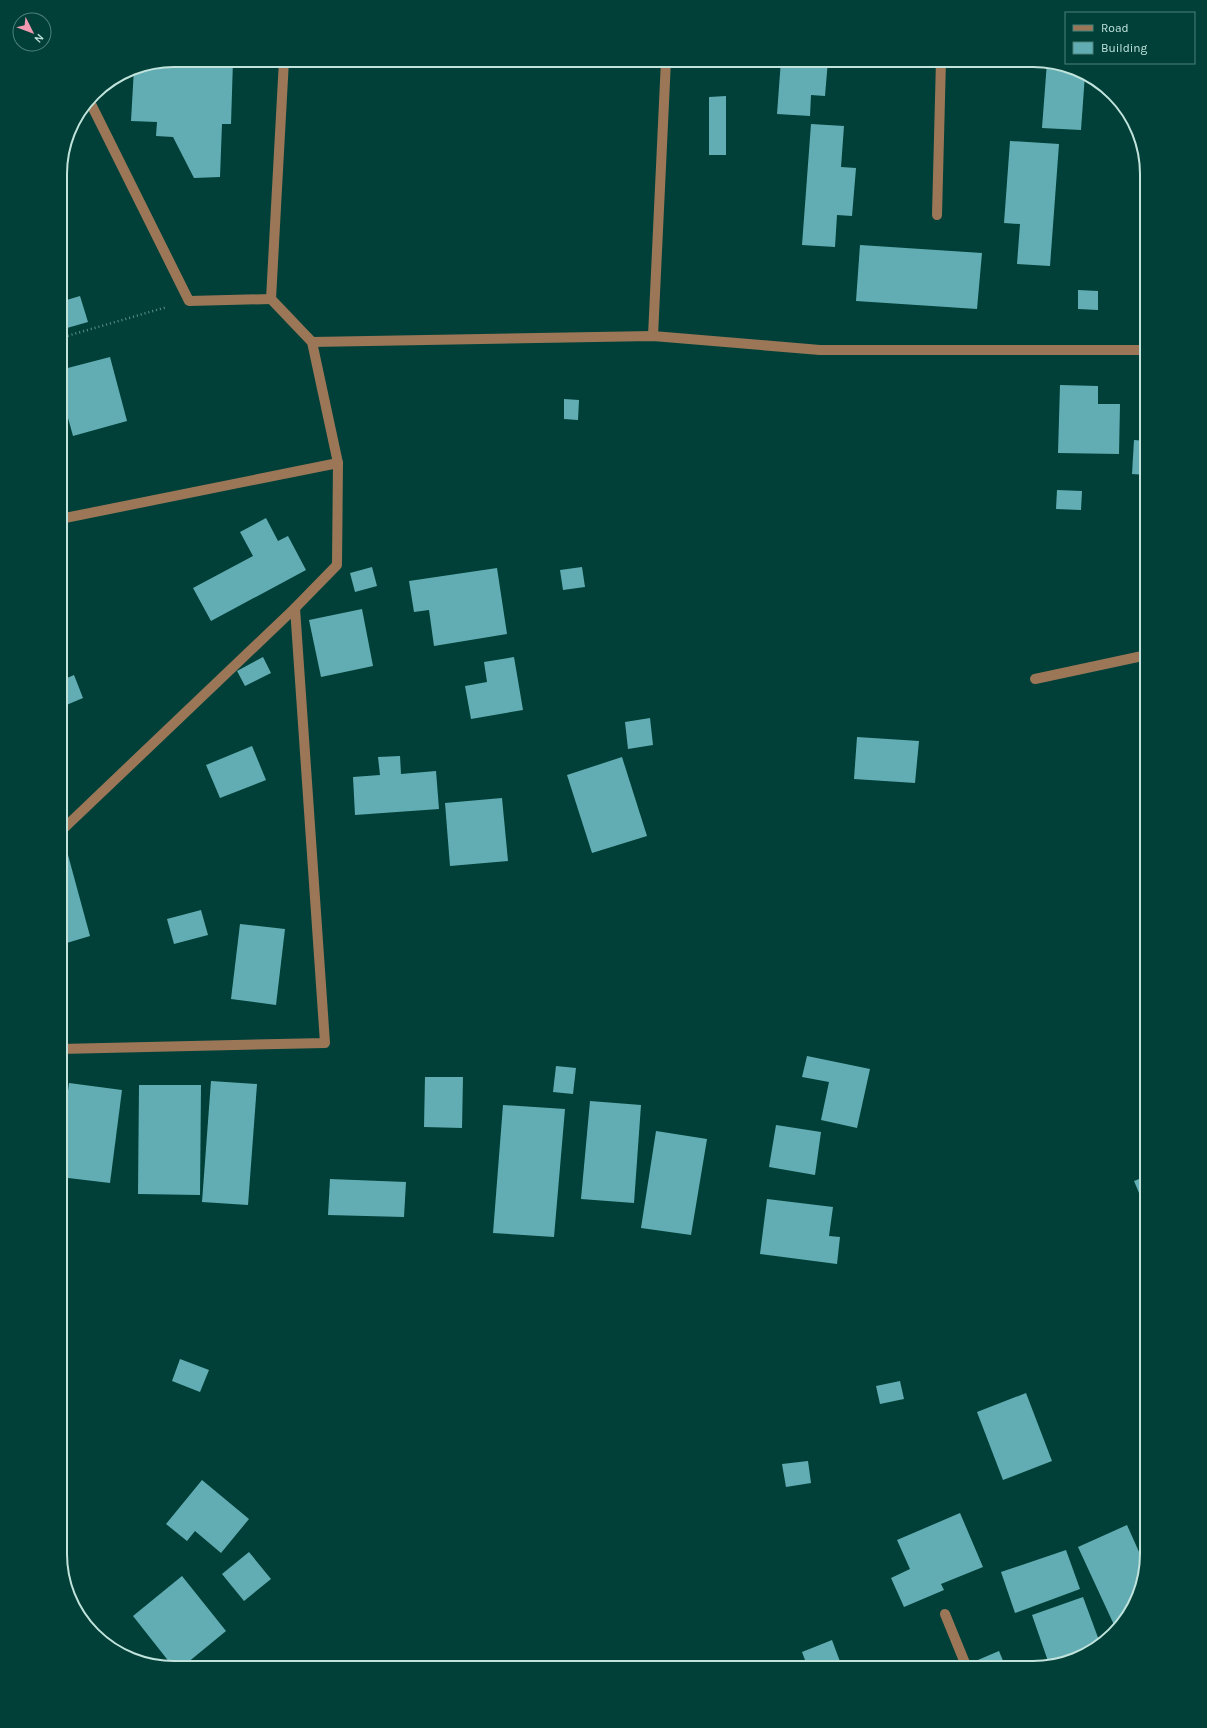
<svg xmlns="http://www.w3.org/2000/svg" width="1207" height="1728" viewBox="0 0 1207 1728" font-family="Karla,sans-serif">
<style>
.building{fill:#62adb3}
.lines{fill:none;stroke-linecap:round;stroke-linejoin:round}
.path{stroke:#5d8f88;stroke-width:2.5;stroke-dasharray:1 3;stroke-linecap:butt}
.minor{stroke:#9b7758;stroke-width:10}
.rim{fill:none;stroke:#c0e3dc;stroke-width:2}
</style>
<rect width="100%" height="100%" fill="#004038"/>
<!-- building -->
<g class="building">
<path d="M174,60H233L231,124H222L220,177L194,178L173,137L156,136L157,122L131,121L134,68Z"/>
<path d="M781,60H828L825,96L811,95L810,116L777,114Z"/>
<path d="M1047,62L1085,74L1081,130L1042,128Z"/>
<path d="M726,96V155H709V97Z"/>
<path d="M811,124L844,126L841,167L856,168L852,216L837,215L835,247L802,245Z"/>
<path d="M1010,141L1059,144L1050,266L1017,264L1020,224L1004,223Z"/>
<path d="M860,245L982,253L977,309L856,301Z"/>
<path d="M1078,290L1098,291V310L1078,309Z"/>
<path d="M80,296L88,322L60,330V302Z"/>
<path d="M110,357L127,421L73,436L60,389V370Z"/>
<path d="M1060,385L1098,386V404H1120L1119,454L1058,453Z"/>
<path d="M564,399L579,400L578,420L564,419Z"/>
<path d="M1134,440L1147,441V475L1132,474Z"/>
<path d="M1057,490L1082,491L1081,510L1056,509Z"/>
<path d="M266,518L278,541L288,536L306,570L211,621L193,588L253,556L240,532Z"/>
<path d="M60,531L68,552L60,555Z"/>
<path d="M372,567L377,586L355,592L350,573Z"/>
<path d="M582,567L585,587L563,590L560,570Z"/>
<path d="M497,568L507,634L434,646L429,610L414,612L409,581Z"/>
<path d="M362,609L373,666L321,677L309,620Z"/>
<path d="M263,657L271,673L245,686L237,671Z"/>
<path d="M514,657L523,710L471,719L465,686L487,682L484,662Z"/>
<path d="M74,675L83,698L64,706L60,696V681Z"/>
<path d="M650,718L653,745L628,749L625,722Z"/>
<path d="M857,737L919,741L915,783L854,779Z"/>
<path d="M252,746L266,780L220,798L206,765Z"/>
<path d="M400,756L401,774L436,771L439,809L355,815L353,777L380,775L378,757Z"/>
<path d="M622,757L647,836L592,853L567,775Z"/>
<path d="M502,798L508,861L450,866L445,803Z"/>
<path d="M68,855L90,936L60,945V862Z"/>
<path d="M201,910L208,935L174,944L167,919Z"/>
<path d="M240,924L285,929L276,1005L231,999Z"/>
<path d="M807,1056L870,1069L857,1128L821,1120L829,1082L802,1077Z"/>
<path d="M556,1066L576,1068L573,1094L553,1092Z"/>
<path d="M425,1077H463L462,1128L424,1127Z"/>
<path d="M211,1081L257,1084L248,1205L202,1202Z"/>
<path d="M69,1083L122,1090L110,1183L60,1177V1155Z"/>
<path d="M139,1085H201L200,1195L138,1194Z"/>
<path d="M590,1101L641,1105L634,1203L581,1199Z"/>
<path d="M503,1105L565,1109L554,1237L493,1233Z"/>
<path d="M776,1125L821,1132L815,1175L769,1167Z"/>
<path d="M656,1131L707,1139L691,1235L641,1228Z"/>
<path d="M1147,1176V1198L1142,1200L1134,1181Z"/>
<path d="M330,1179L406,1182L404,1217L328,1215Z"/>
<path d="M767,1199L833,1207L829,1236L840,1237L837,1264L760,1254Z"/>
<path d="M180,1359L209,1370L200,1392L172,1381Z"/>
<path d="M900,1381L904,1399L880,1404L876,1386Z"/>
<path d="M1026,1393L1052,1461L1003,1480L977,1412Z"/>
<path d="M808,1461L811,1483L786,1487L782,1464Z"/>
<path d="M202,1480L249,1519L221,1553L195,1531L187,1541L166,1524Z"/>
<path d="M960,1513L983,1567L941,1584L944,1590L904,1607L891,1578L910,1569L897,1540Z"/>
<path d="M1127,1525L1144,1563L1132,1611L1115,1627L1078,1547Z"/>
<path d="M1066,1550L1080,1589L1015,1613L1001,1572Z"/>
<path d="M249,1552L271,1579L244,1601L222,1574Z"/>
<path d="M182,1576L226,1631L181,1668H174L133,1616Z"/>
<path d="M1083,1597L1100,1643L1090,1653L1049,1664L1032,1615Z"/>
<path d="M832,1640L842,1667L808,1668L802,1652Z"/>
<path d="M999,1651L1006,1668H959Z"/>
</g>
<g class="lines">
<!-- path -->
<path class="path" d="M60,338L167,307"/>
<!-- minor -->
<g class="minor">
<path d="M89,100L189,301L271,299"/>
<path d="M937,215L941,60"/>
<path d="M653,336L666,60"/>
<path d="M312,342L653,336L820,350H1147"/>
<path d="M1146,350L1147,322"/>
<path d="M60,519L338,463"/>
<path d="M1035,679L1147,655"/>
<path d="M60,832L295,608L337,565L338,463L312,342L271,299L284,60"/>
<path d="M60,1049L325,1043L295,608"/>
<path d="M945,1614L967,1668"/>
</g>
</g>
<!-- crop -->
<path d="M0 0H1207V1728H0ZM174 67H1033A107 107 0 0 1 1140 174V1554A107 107 0 0 1 1033 1661H174A107 107 0 0 1 67 1554V174A107 107 0 0 1 174 67Z" fill="#004038" fill-rule="evenodd"/>
<path class="rim" d="M174 67H1033A107 107 0 0 1 1140 174V1554A107 107 0 0 1 1033 1661H174A107 107 0 0 1 67 1554V174A107 107 0 0 1 174 67Z"/>
<!-- legend -->
<rect x="1065" y="12" width="130" height="52" fill="#004038" stroke="#4d817a"/>
<rect x="1073" y="25" width="20" height="6" fill="#9b7758" stroke="#4d817a"/>
<text x="1101" y="32" font-size="12" fill="#c0e3dc">Road</text>
<rect x="1073" y="42" width="20" height="12" fill="#62adb3" stroke="#4d817a"/>
<text x="1101" y="52" font-size="12" fill="#c0e3dc">Building</text>
<!-- north arrow -->
<g transform="translate(32 32) rotate(132)"><circle r="19" fill="#004038" stroke="#4d817a"/>
<path d="M0-3L7 15L0 10L-7 15Z" fill="#f19ab2"/>
<text y="-6" font-size="11" font-weight="bold" text-anchor="middle" fill="#c0e3dc">N</text>
</g>
</svg>
